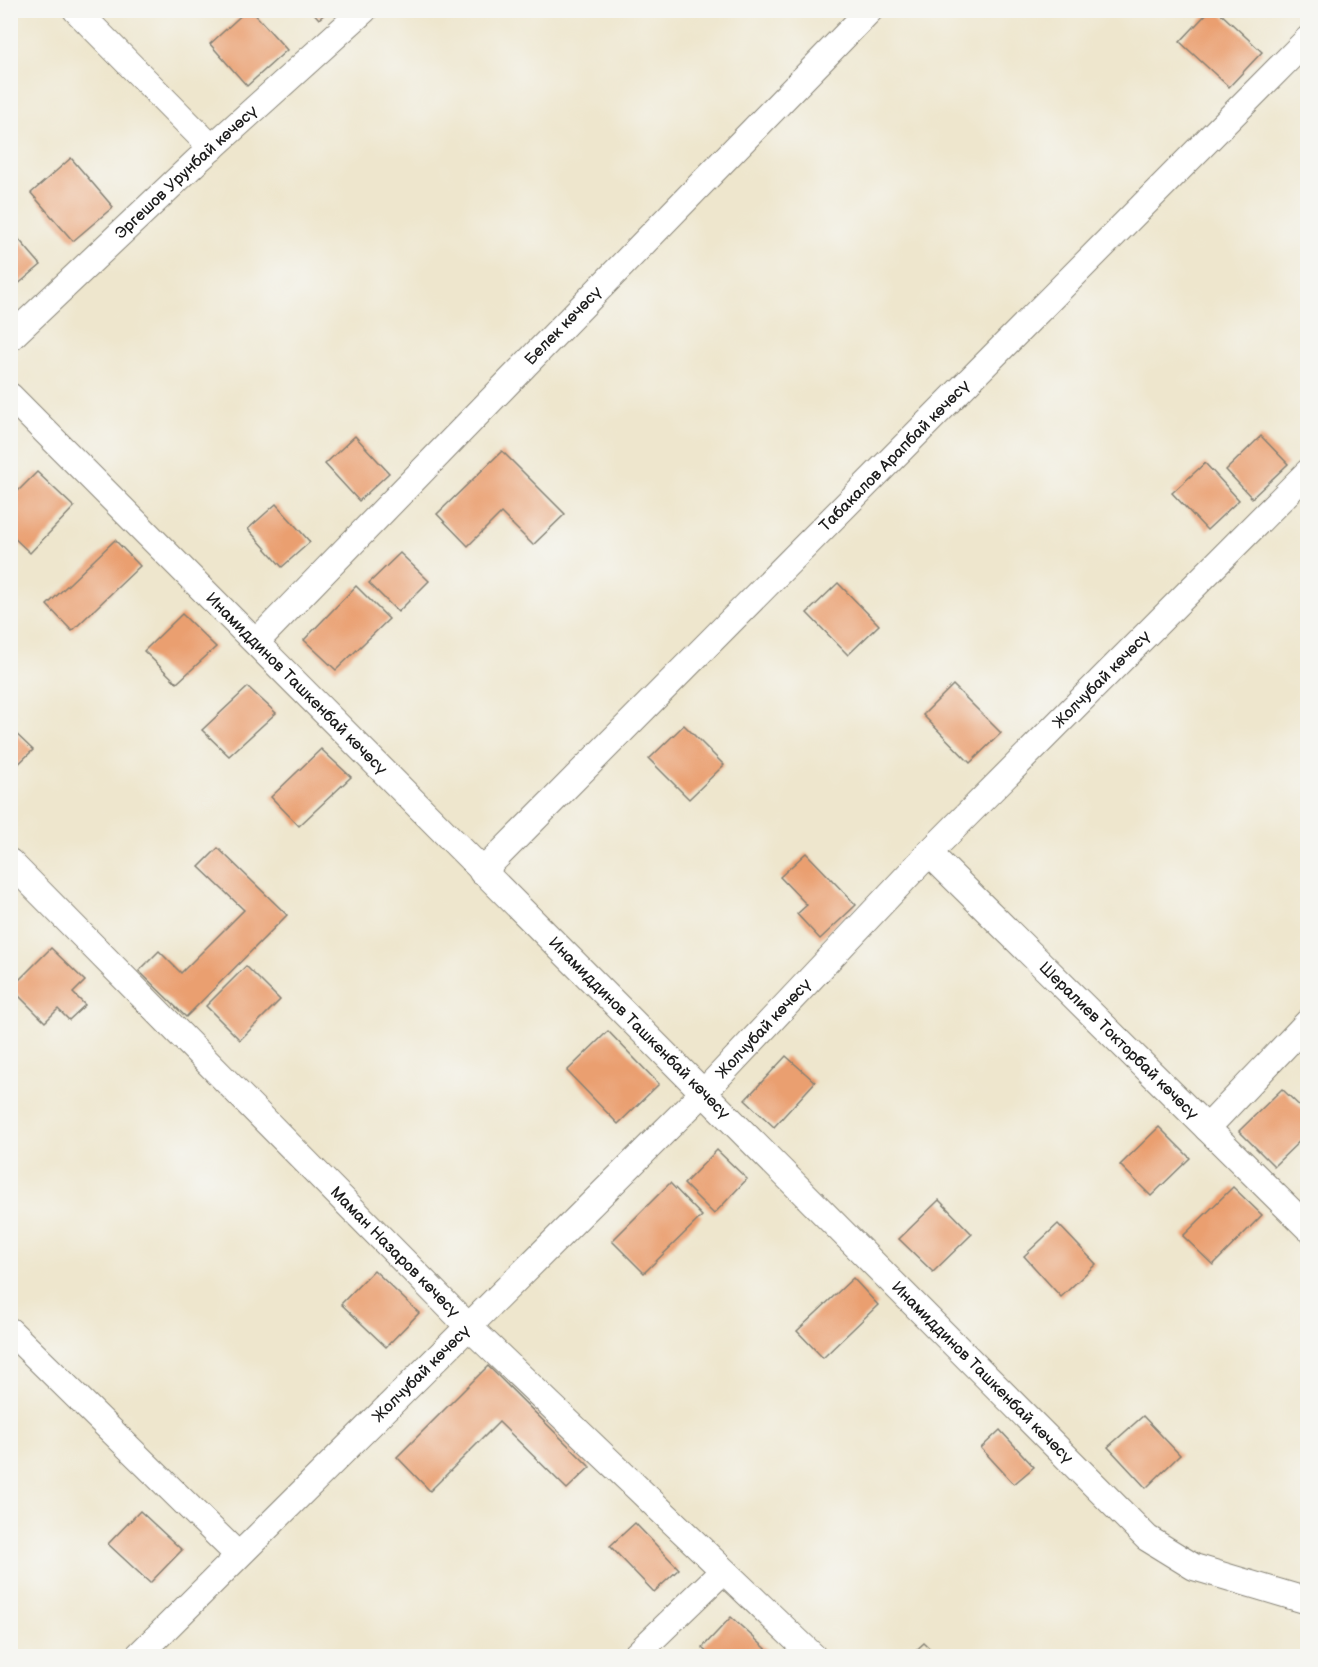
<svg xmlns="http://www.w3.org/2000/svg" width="1318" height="1667" viewBox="0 0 1318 1667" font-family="'Balsamiq Sans',sans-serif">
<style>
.building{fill:#ea9f6f}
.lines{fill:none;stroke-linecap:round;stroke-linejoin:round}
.street-casing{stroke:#858174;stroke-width:28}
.street{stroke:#fff;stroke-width:26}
.labels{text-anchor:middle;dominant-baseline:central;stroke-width:5;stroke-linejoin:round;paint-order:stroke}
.street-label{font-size:16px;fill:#1c1c1c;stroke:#f6f6f2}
</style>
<rect width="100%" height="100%" fill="#f6f6f2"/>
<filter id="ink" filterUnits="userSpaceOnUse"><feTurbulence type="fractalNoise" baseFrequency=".0167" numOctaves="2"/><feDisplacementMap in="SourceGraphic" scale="12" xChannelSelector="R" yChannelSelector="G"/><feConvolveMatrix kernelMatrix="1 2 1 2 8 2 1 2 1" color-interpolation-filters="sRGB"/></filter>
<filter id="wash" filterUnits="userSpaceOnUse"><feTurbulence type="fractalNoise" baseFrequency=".008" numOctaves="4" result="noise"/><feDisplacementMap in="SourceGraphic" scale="24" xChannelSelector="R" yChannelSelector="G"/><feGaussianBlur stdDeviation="1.35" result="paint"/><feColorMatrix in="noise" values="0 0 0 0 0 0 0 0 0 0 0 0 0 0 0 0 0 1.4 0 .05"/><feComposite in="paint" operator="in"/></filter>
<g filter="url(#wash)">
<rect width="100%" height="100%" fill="#eee6cd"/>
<g id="blocks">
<!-- building -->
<g class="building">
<path d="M247,10H251L287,50L247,86L210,44Z"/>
<path d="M311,10H329L319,19Z"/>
<path d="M1210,10H1217L1262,52L1229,87L1180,42Z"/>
<path d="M71,158L113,207L73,241L31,193Z"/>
<path d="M10,229L41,265L10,291Z"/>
<path d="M355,436L389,473L359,501L325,464Z"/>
<path d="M1261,436L1288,464L1252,498L1226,470Z"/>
<path d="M502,451L565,514L533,545L501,513L468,546L437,514Z"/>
<path d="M1205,463L1239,500L1207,530L1172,493Z"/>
<path d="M37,472L74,507L30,553L10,534V499Z"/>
<path d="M276,504L310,542L282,567L248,529Z"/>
<path d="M115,540L140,566L72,631L47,605Z"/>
<path d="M400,553L429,581L398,612L369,583Z"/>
<path d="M838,583L879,625L848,655L807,613Z"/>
<path d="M356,586L389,619L336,670L304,640Z"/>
<path d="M182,614L216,647L177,683L144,651Z"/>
<path d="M953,685L1001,733L970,763L923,715Z"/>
<path d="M248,687L276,713L229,756L202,730Z"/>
<path d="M684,725L724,765L689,799L649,759Z"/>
<path d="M10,728L33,750L10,772Z"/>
<path d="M321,749L351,777L299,826L271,797Z"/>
<path d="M218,848L287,915L186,1017L139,971L159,951L181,973L244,910L199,867Z"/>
<path d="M806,853L856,905L820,939L797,914L807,905L780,877Z"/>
<path d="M51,948L85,981L73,993L85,1005L69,1020L58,1009L45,1022L11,988Z"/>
<path d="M246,966L280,1000L240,1040L206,1006Z"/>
<path d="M608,1031L659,1084L618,1124L567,1071Z"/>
<path d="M786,1056L815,1082L774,1127L745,1100Z"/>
<path d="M1282,1089L1308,1114V1133L1274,1166L1239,1131Z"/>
<path d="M1159,1127L1190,1158L1151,1196L1120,1165Z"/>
<path d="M717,1150L747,1179L714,1214L684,1184Z"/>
<path d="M670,1183L702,1216L644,1273L612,1241Z"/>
<path d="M1233,1187L1262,1215L1213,1265L1183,1236Z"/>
<path d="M939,1200L972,1234L933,1272L899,1239Z"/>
<path d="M1058,1224L1096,1264L1061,1297L1024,1256Z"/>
<path d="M374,1270L419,1313L386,1347L341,1304Z"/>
<path d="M853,1278L878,1305L823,1358L797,1331Z"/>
<path d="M488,1366L590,1467L567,1489L499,1422L430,1491L397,1457Z"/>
<path d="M1143,1416L1180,1455L1146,1488L1108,1447Z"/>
<path d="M1000,1430L1034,1467L1014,1484L981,1448Z"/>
<path d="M140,1511L182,1550L150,1583L108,1544Z"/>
<path d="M635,1523L679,1569L654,1592L610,1546Z"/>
<path d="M731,1617L774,1656H711L702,1648Z"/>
<path d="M924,1643L938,1656H910Z"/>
</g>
</g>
</g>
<g filter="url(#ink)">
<use href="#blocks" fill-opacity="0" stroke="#858174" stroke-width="1.5"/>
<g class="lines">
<!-- street casing -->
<g class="street-casing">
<g id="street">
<path d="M76,10L212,148"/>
<path id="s1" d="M10,338L196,162L364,10"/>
<path id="s2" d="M10,396L1147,1538L1194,1567L1308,1601"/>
<path id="s3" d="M256,642L870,10"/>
<path id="s4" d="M929,853L1308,1228"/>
<path id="s5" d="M10,862L469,1327L813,1656"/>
<path id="s6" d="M482,872L1308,39"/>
<path d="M1207,1128L1308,1022"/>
<path d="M10,1331L238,1555"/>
<path id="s7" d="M138,1656L704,1092L929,853L1308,472"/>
<path d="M635,1656L723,1571"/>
</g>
</g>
<!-- street -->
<use href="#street" class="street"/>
</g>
</g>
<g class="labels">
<!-- street labels -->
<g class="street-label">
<text stroke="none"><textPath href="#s1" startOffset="242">Эргешов Урунбай көчөсү</textPath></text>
<text stroke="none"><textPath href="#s3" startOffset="441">Белек көчөсү</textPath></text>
<text stroke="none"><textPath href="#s6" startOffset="586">Табакалов Арапбай көчөсү</textPath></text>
<text stroke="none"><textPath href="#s7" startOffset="1372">Жолчубай көчөсү</textPath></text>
<text stroke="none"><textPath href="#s2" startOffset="406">Инамиддинов Ташкенбай көчөсү</textPath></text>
<text stroke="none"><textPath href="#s2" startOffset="892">Инамиддинов Ташкенбай көчөсү</textPath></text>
<text stroke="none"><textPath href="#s7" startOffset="886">Жолчубай көчөсү</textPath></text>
<text stroke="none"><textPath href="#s4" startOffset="267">Шералиев Токторбай көчөсү</textPath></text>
<text stroke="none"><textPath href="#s5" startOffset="548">Маман Назаров көчөсү</textPath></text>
<text stroke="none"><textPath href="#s2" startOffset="1378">Инамиддинов Ташкенбай көчөсү</textPath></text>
<text stroke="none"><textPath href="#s7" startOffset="400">Жолчубай көчөсү</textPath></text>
</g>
</g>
<!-- margin -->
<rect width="1318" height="1667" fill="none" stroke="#f6f6f2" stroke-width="36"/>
</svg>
